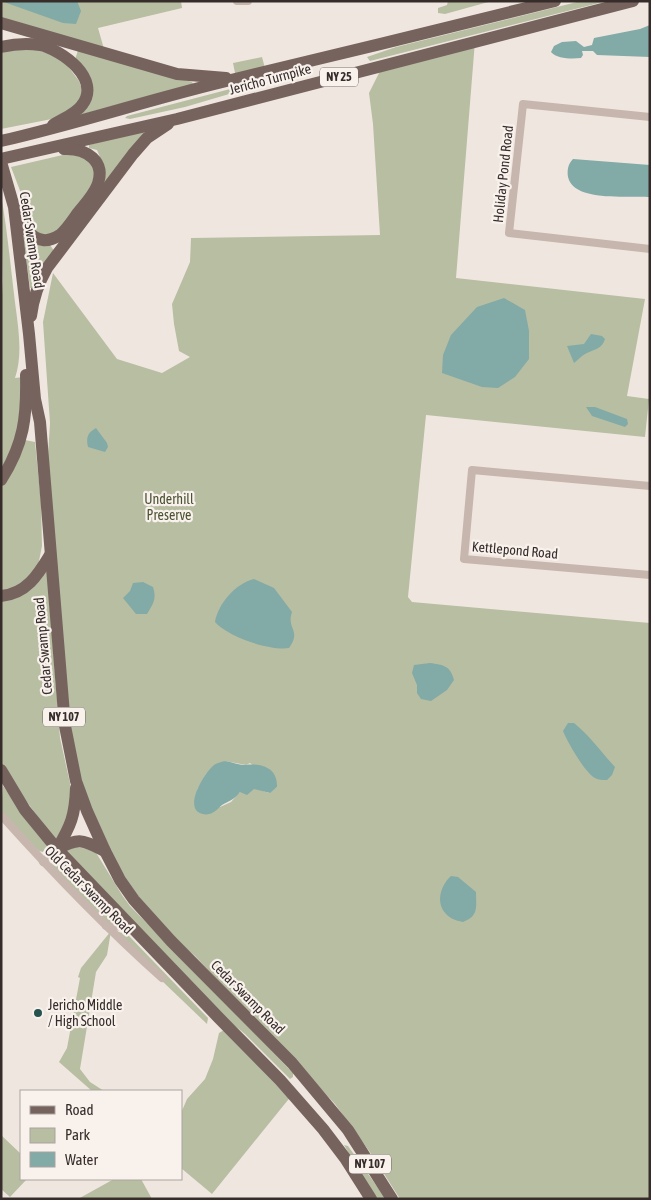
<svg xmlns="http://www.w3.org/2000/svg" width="651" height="1200" viewBox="0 0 651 1200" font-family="'Asap Condensed',sans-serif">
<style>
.green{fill:#b8bea2;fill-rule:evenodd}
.water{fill:#82aaa6}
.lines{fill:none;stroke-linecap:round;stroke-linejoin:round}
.minor{stroke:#c7b6ad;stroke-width:8}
.primary{stroke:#76635e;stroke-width:12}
.poi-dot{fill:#255350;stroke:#f8f1ec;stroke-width:2}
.labels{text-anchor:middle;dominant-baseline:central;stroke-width:4.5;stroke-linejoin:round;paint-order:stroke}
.shield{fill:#f8f1ec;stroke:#706865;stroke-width:1}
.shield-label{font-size:12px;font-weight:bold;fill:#362d2b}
.street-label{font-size:14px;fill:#362d2b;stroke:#f8f1ec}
.park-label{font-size:14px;fill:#4a5232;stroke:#f8f1ec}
.poi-label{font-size:14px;fill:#362d2b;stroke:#f8f1ec;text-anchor:start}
</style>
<rect width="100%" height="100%" fill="#f0e6e0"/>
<!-- green -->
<g class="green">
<path d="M1,1H181L182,8L98,28L104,49L1,18Z"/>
<path d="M448,1H492L445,14L438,13V8L447,5Z"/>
<path d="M581,1H607L370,61L367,57L396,47Z"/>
<path d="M475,41L456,278L645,299L627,396L649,399L645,437L426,415L408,597L412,602L650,623V1199H400L372,1155L335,1104L195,956L172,936L145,906L119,868L84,791L75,758L69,714L48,456L50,423L43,322L53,273L117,359L162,373L190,357L179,351L174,324L172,304L190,262L191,238L380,235L373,124L369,93L383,65ZM225,761L246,765L250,763L277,787L269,793L254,788L240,792L231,802L220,807L197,790L206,774Z"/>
<path d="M12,49H33L51,54L67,65L79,81L83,92L79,104L62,117L1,129V53Z"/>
<path d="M78,50L192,82L193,84L80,115L88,106L75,60Z"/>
<path d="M262,57L266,72L236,78L233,63Z"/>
<path d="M234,88L238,89L236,92L185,107L130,119L125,118L127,116Z"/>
<path d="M155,126L101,191L100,157L97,150L89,148V145Z"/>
<path d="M67,154L84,155L94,168V179L91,188L57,233L43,238L28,223L27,209L11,167Z"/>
<path d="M1,195C7,228 10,261 14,294C17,321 24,352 15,378L23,377C21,413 20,437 1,469V310L3,281Z"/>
<path d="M23,235L50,245L55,252L33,287L30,288Z"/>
<path d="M25,440L35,442L41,502L42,546L38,566L28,581L1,593V487L17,461Z"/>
<path d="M47,570L60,738L70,783L71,801L66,822L55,841L10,778L1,763V601Z"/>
<path d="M3,786L48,847L43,852L39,851L1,811Z"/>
<path d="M69,845L95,851L122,895L130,906L293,1073V1077L290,1079L245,1034L224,1017L66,852Z"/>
<path d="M54,859L60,861L120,923L109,924L52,867L51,864Z"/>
<path d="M111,931L107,955L96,972L80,1069L90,1082L104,1091H92L59,1062L67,1048L80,978L78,977L81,968Z"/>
<path d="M116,931L128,935L208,1018L207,1024L160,979Z"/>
<path d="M224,1030L292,1095L212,1194L181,1168V1113L187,1099L205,1079L213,1059L219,1033Z"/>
<path d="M1,1135L21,1154V1179H27L10,1197L1,1189Z"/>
<path d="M344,1145L348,1146L386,1199H375Z"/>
<path d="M114,1179H141L152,1199H78Z"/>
</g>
<!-- water -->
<g class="water">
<path d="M1,1H77L81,11L76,24L63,23Z"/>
<path d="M650,25V57L597,55L593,51H582L583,55L581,58C572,59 557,59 551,52L554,46L562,42L576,41L584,47L592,45L594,38L640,29Z"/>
<path d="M573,159L650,165V197C630,195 574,203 568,177C567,170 568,164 573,159Z"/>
<path d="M504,298L525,310L529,331V359L515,377L498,388L482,387L442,373L443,355L451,335L477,307Z"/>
<path d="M591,334L602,336L605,339C602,349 595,349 587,353C582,355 578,360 574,363L567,346L584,344Z"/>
<path d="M586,407H595L627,419L628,424L625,427L592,416Z"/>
<path d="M96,428L107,443L108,447L105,452L88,447C86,438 87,433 96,428Z"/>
<path d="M254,579L274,588L292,612C286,629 302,630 289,648C270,651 228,637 215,622C218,604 236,583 254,579Z"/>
<path d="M143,582L153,587C157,599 153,604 147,614H136L123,598L130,591L133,583Z"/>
<path d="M430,663C443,665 450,665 454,680L447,690L431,701L421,699L417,693V685L412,673L414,665Z"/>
<path d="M568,723H574C590,736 601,752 615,767L612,775L607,780C603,780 598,780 595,778C585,773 567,741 563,731Z"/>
<path d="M225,761C231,762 239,765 245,765C260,763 278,767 277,787L270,793L254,789L247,795L240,792C235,799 229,801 222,805C218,808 215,813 209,814C206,815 201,814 198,812C186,803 205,772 214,765C217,763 222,762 225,761Z"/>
<path d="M451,876L458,877L476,892C476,907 479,916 463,922C459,921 454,920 451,918C435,908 438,888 451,876Z"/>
</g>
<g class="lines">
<!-- minor -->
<g class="minor">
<path d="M237,1H248"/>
<path d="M650,117L523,104L509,233L650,249"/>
<path d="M650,486L472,470L464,559L650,575"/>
<path d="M1,815C52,872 105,927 162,978"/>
<path d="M43,862L57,849"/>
<path d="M106,926L132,927"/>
</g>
<!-- primary -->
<g class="primary">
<path d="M1,23L177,74L226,78"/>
<path d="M1,47C14,44 27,43 40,45C62,50 102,79 82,105C76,114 62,119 53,125"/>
<path d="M1,141C80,123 157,97 235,79C342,53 448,28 555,1"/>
<path d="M1,159L177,119L633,1"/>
<path d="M1,162L14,207L29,334L35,399L40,422L65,726L76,781L87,811L105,851L120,880L134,900L171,941L292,1063L348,1130L392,1199"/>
<path d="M17,213C23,224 29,238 43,240C49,241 55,238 60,235C67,229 72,221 77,214C84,205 93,196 97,186C107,161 86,148 64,149"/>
<path d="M31,316C33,300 39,282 47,268L133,154L147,138L168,124"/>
<path d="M1,480C24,444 27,417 26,375"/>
<path d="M1,596C26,594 38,575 50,555"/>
<path d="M1,770L25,810L57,849L218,1017L280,1080L323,1129L345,1158L371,1199"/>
<path d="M57,849C71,825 75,816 76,788"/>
<path d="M57,849C80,837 82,840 105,851"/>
</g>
</g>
<!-- markers -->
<circle class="poi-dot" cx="38" cy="1013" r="5"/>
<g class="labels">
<!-- shield labels -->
<g class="shield">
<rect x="320" y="67.5" width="38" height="19" rx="4"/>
<rect x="43" y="707.5" width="42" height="19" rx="4"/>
<rect x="349" y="1154.5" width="42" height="19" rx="4"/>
</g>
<g class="shield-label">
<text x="339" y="77">NY 25</text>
<text x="64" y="717">NY 107</text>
<text x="370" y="1164">NY 107</text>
</g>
<!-- street labels -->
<g class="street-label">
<text transform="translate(270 79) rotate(-15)">Jericho Turnpike</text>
<text transform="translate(503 174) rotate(-84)">Holiday Pond Road</text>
<text transform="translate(32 240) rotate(81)">Cedar Swamp Road</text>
<text transform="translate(515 550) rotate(5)">Kettlepond Road</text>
<text transform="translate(43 646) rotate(-95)">Cedar Swamp Road</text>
<text transform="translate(89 890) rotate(45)">Old Cedar Swamp Road</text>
<text transform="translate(248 997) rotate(45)">Cedar Swamp Road</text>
</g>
<!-- park labels -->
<g class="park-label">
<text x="169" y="499">Underhill<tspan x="169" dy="16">Preserve</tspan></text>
</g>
<!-- poi labels -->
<g class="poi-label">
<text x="48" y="1005">Jericho Middle<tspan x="48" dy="16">/ High School</tspan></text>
</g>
</g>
<!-- border -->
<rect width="651" height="1200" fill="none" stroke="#362d2b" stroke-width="5"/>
<!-- legend -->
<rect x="20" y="1090" width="162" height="90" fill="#f8f1ec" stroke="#aaa39f"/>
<rect x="30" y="1106" width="25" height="8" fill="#76635e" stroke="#aaa39f"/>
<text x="65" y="1115" font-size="15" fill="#362d2b">Road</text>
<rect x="30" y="1128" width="25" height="15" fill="#b8bea2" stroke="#aaa39f"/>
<text x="65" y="1140" font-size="15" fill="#362d2b">Park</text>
<rect x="30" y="1152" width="25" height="15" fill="#82aaa6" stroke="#aaa39f"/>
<text x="65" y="1165" font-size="15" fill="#362d2b">Water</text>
</svg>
